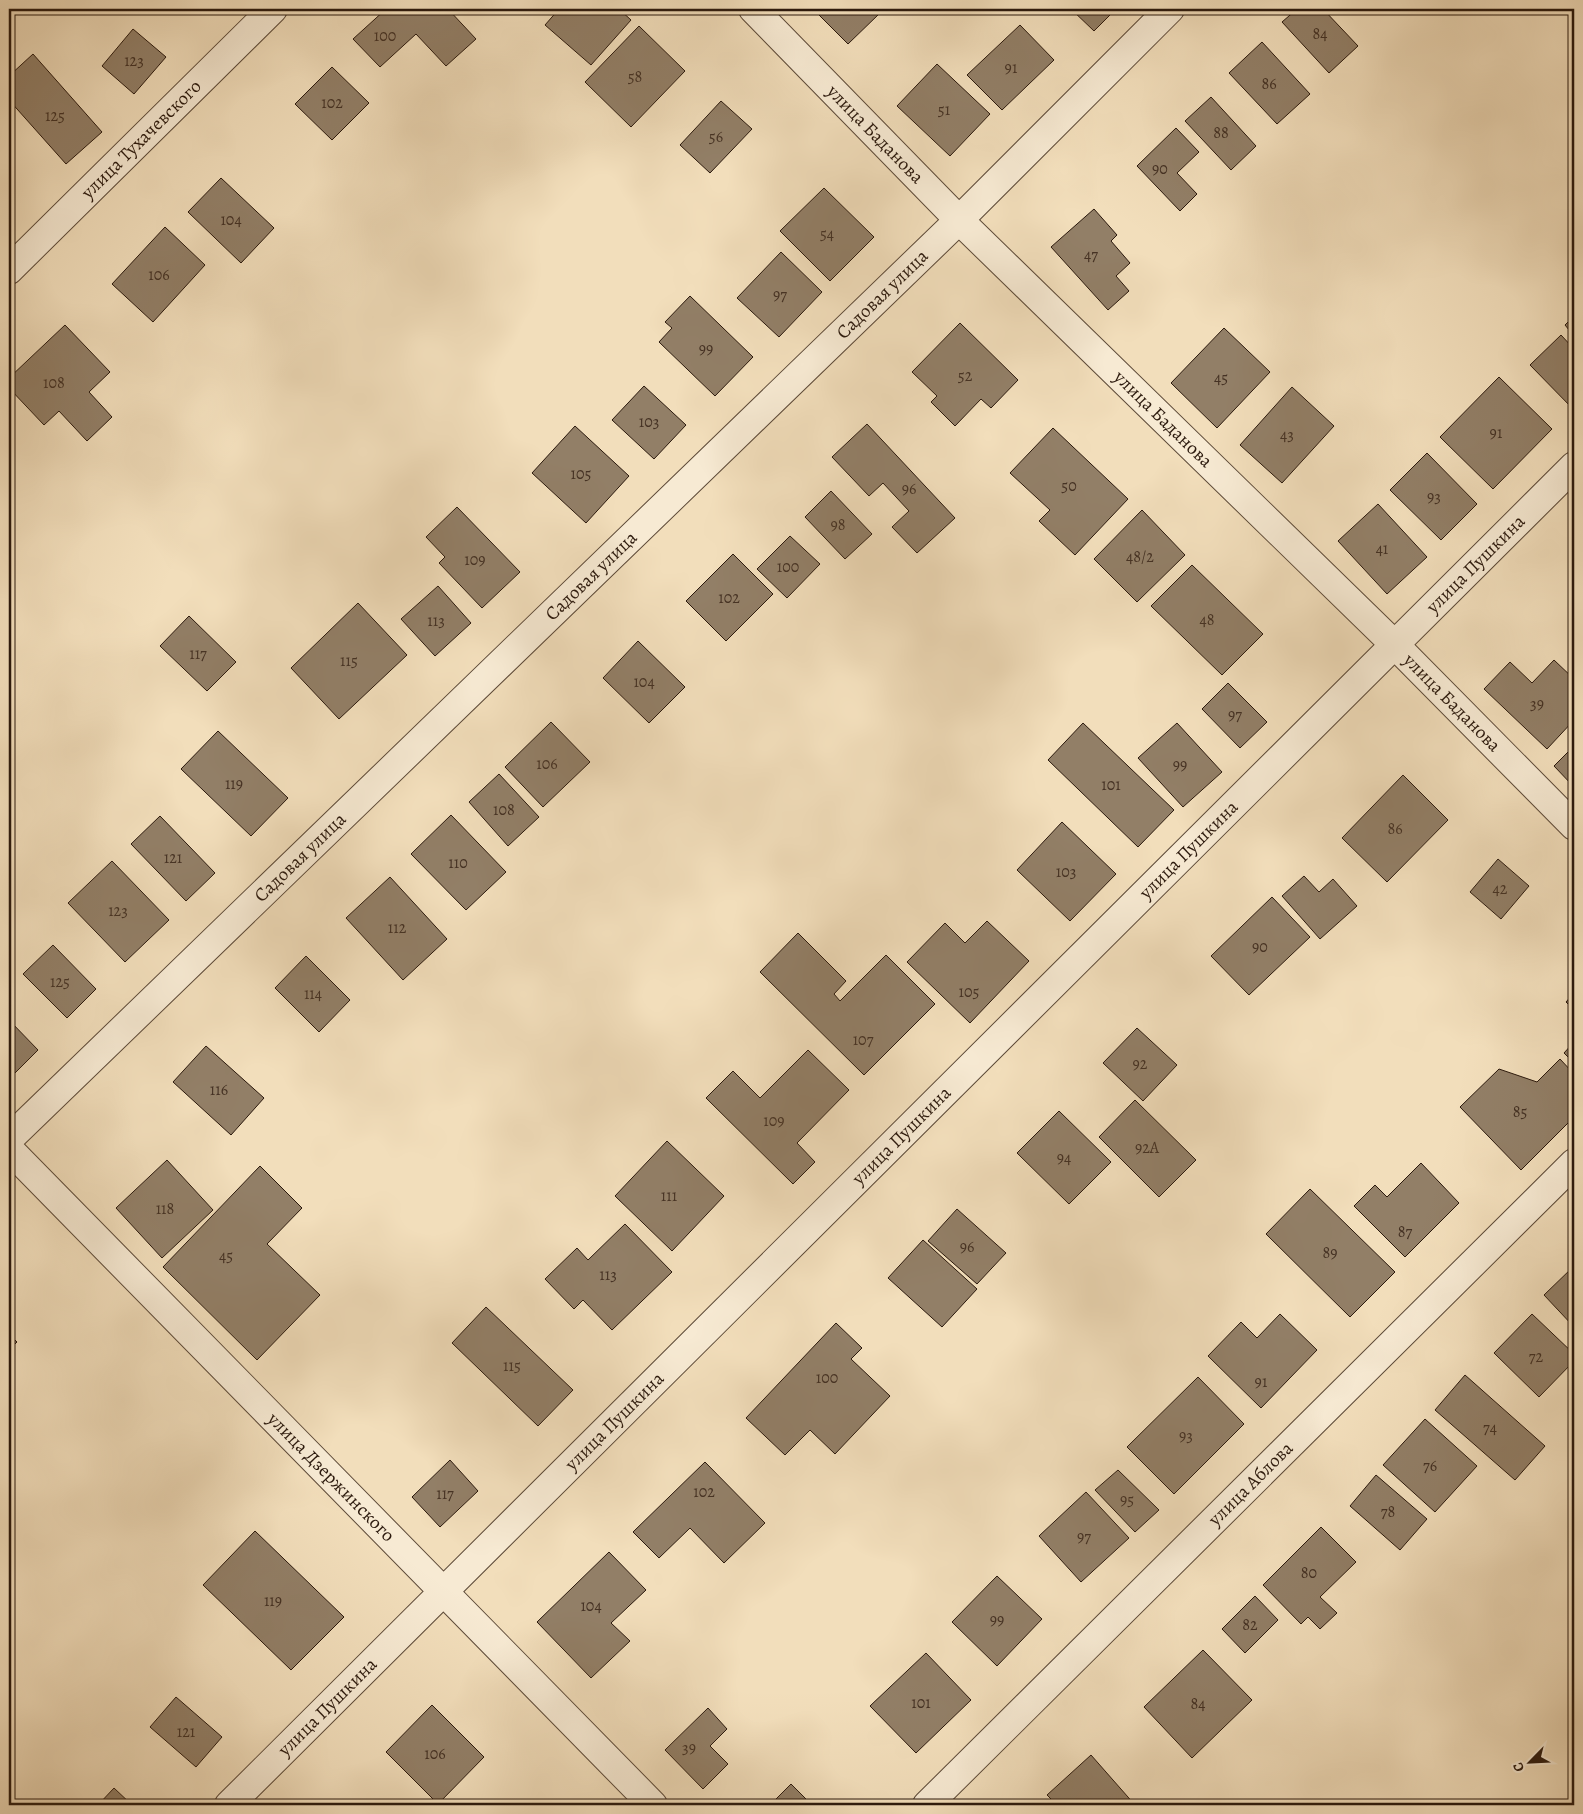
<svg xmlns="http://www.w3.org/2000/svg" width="1583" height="1814" viewBox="0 0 1583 1814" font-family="Alegreya,serif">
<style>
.building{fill:#927f67;stroke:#2b190d}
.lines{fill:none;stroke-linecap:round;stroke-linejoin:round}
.street-casing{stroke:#5d4a38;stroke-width:30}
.street{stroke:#f7ead3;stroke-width:28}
.labels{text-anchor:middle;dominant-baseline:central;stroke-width:5;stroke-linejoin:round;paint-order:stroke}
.number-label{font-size:16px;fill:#453224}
.street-label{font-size:19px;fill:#2b190d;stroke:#f7ead3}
</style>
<rect width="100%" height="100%" fill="#f2debb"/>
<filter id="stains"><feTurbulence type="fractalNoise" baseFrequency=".004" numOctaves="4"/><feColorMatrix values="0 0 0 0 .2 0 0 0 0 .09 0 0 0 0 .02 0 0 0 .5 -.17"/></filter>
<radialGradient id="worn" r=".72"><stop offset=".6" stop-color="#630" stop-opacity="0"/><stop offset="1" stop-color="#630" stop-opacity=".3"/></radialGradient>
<!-- building -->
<g class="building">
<path d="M386,9H448L476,39L446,66L416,34L380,67L353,39Z"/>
<path d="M559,9H619L631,20L591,65L545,25Z"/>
<path d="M813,9H874L879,14L848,44Z"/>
<path d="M1071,9H1116L1094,31Z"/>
<path d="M1297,9H1323L1358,46L1329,73L1282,22Z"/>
<path d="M1020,25L1054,60L1002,110L967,75Z"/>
<path d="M639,26L685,71L631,127L585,82Z"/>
<path d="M133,29L166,57L134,94L102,66Z"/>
<path d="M1262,42L1310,94L1277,124L1229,73Z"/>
<path d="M33,54L102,132L66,164L9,100V76Z"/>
<path d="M937,64L990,114L950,156L897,106Z"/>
<path d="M332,67L369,103L332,140L295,104Z"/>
<path d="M1211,97L1256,146L1231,170L1185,121Z"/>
<path d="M721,101L752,129L710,173L680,145Z"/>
<path d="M1176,128L1199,152L1177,173L1197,194L1180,211L1137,166Z"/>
<path d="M221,178L274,228L241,263L188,212Z"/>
<path d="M824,188L874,237L830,281L780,231Z"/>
<path d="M1094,209L1117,235L1111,241L1130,263L1116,276L1129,291L1108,310L1051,247Z"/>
<path d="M165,227L205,265L153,322L112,284Z"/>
<path d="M781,252L822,292L779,337L737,298Z"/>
<path d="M690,296L753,357L715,396L659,342L672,328L665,322Z"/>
<path d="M1574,316V336L1565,325Z"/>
<path d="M960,323L1018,380L991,408L981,399L955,426L931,402L937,396L912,372Z"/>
<path d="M65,325L110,372L89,392L112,417L87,441L59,411L44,425L9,388V378Z"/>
<path d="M1224,328L1270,372L1217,428L1171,383Z"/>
<path d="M1561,335L1574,349V410L1530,365Z"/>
<path d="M1499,377L1552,429L1493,489L1440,437Z"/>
<path d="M644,386L686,425L654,459L612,420Z"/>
<path d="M1292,387L1334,426L1282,483L1240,445Z"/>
<path d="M867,424L955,518L917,553L892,527L909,511L883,483L869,496L832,457Z"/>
<path d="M575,426L629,476L586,523L532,473Z"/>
<path d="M1053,428L1128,499L1075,555L1039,521L1050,510L1010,473Z"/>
<path d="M1427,453L1477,504L1441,540L1390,490Z"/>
<path d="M831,491L872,534L845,559L805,517Z"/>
<path d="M1378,504L1427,557L1387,594L1338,541Z"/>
<path d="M457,507L520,572L482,608L439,563L445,557L426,537Z"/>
<path d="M1142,510L1185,555L1137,602L1094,559Z"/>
<path d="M790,536L820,564L787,598L757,569Z"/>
<path d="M733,554L773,594L726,641L686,601Z"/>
<path d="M1192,565L1263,634L1222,675L1151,606Z"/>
<path d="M438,586L471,623L435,656L401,619Z"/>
<path d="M358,603L407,655L339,719L291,668Z"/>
<path d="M189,616L236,662L207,691L160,646Z"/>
<path d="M638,641L685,687L649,723L603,678Z"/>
<path d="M1554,660L1574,679V720L1547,749L1484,689L1510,662L1532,683Z"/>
<path d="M1228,683L1267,722L1240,748L1202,709Z"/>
<path d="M551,722L590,762L543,807L505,767Z"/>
<path d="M1083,723L1174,810L1138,847L1048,760Z"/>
<path d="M1177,723L1222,772L1183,807L1138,758Z"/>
<path d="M218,731L288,798L251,836L181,769Z"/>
<path d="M1574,746V787L1554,766Z"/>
<path d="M499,774L539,817L508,846L469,802Z"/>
<path d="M1403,775L1448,820L1387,882L1342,838Z"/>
<path d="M451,815L506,872L466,910L411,854Z"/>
<path d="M160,816L215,873L186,901L131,844Z"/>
<path d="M1062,822L1116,874L1070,921L1017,870Z"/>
<path d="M1498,859L1529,886L1501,919L1470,892Z"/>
<path d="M112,861L169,920L125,962L68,903Z"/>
<path d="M1304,876L1319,892L1333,879L1357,906L1320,939L1282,896Z"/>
<path d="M390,877L447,939L403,980L346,918Z"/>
<path d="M1272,897L1310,937L1249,995L1211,956Z"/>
<path d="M987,921L1029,961L970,1023L907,962L945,923L965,943Z"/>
<path d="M798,933L846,981L834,994L840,1001L886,955L935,1004L864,1075L760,972Z"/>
<path d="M53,945L96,989L67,1018L23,974Z"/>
<path d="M306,956L350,1000L319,1032L275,988Z"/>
<path d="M1574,993V1010L1566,1002Z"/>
<path d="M9,1020L38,1050L9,1079Z"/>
<path d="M1137,1028L1177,1065L1143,1101L1103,1063Z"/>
<path d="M1574,1042V1063L1564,1053Z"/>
<path d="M206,1046L264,1098L231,1135L173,1082Z"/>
<path d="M808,1050L849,1090L797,1143L815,1162L793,1184L706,1098L733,1071L760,1098Z"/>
<path d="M1560,1059L1574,1074V1117L1521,1170L1460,1107L1499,1069L1537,1082Z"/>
<path d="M1135,1100L1196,1160L1159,1197L1099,1137Z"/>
<path d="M1059,1111L1111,1162L1069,1204L1017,1153Z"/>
<path d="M667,1141L724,1196L672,1251L615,1196Z"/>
<path d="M167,1160L213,1210L162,1258L116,1208Z"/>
<path d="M1421,1163L1459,1203L1405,1257L1354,1206L1375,1185L1387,1197Z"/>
<path d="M260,1166L302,1208L267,1244L320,1295L257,1360L163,1267Z"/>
<path d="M1310,1189L1395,1272L1350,1317L1266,1234Z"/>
<path d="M957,1209L1006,1253L977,1284L928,1241Z"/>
<path d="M625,1224L672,1272L612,1330L583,1300L574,1309L545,1279L577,1248L588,1260Z"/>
<path d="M923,1240L977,1289L942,1327L888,1278Z"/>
<path d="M1573,1267L1574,1268V1327L1544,1295Z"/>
<path d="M486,1307L573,1390L538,1426L452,1343Z"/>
<path d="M1280,1314L1317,1350L1261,1408L1208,1356L1241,1322L1257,1338Z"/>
<path d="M1532,1314L1574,1354V1361L1539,1397L1494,1353Z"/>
<path d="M836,1323L862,1348L851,1359L890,1396L835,1454L810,1430L785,1455L746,1418Z"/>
<path d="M9,1334L17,1342L9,1350Z"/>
<path d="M1465,1375L1545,1446L1515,1480L1435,1410Z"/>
<path d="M1198,1377L1244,1424L1174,1494L1127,1447Z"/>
<path d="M1425,1419L1477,1466L1435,1512L1383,1465Z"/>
<path d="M450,1460L478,1491L440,1527L412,1497Z"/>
<path d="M705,1462L765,1523L724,1563L690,1528L659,1558L633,1532Z"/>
<path d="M1118,1470L1159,1510L1135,1532L1095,1490Z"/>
<path d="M1376,1475L1427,1519L1400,1550L1350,1506Z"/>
<path d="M1086,1492L1129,1538L1081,1582L1039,1536Z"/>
<path d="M1321,1527L1356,1562L1320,1597L1337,1613L1320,1629L1308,1617L1301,1624L1263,1585Z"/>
<path d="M255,1531L344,1617L291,1670L203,1585Z"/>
<path d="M609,1552L646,1590L611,1623L630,1641L591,1678L537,1622Z"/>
<path d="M997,1576L1042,1619L997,1666L952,1622Z"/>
<path d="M1255,1596L1278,1620L1245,1653L1222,1629Z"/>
<path d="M1203,1650L1252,1700L1192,1758L1144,1707Z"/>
<path d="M926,1653L971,1700L916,1753L870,1706Z"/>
<path d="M176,1697L222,1737L196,1767L150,1727Z"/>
<path d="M432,1705L484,1757L438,1804L386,1752Z"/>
<path d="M708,1708L727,1729L710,1746L728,1764L703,1789L665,1750Z"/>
<path d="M1091,1755L1135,1805H1057L1047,1795Z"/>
<path d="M791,1784L812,1805H770Z"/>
<path d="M114,1788L132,1805H98Z"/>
</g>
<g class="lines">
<!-- street casing -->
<g class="street-casing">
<g id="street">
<path id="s1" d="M753,9L959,220L1395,645L1574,826"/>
<path id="s2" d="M9,270L273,9"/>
<path id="s3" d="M9,1139L959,220L1170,9"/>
<path id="s4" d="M9,1149L653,1805"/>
<path id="s5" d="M229,1805L1574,466"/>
<path id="s6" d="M927,1805L1574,1163"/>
</g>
</g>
<!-- street -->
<use href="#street" class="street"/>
</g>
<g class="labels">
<!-- number labels -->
<g class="number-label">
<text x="1320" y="34">84</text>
<text x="385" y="36">100</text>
<text x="134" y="61">123</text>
<text x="1011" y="68">91</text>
<text x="635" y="77">58</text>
<text x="1269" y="84">86</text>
<text x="332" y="103">102</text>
<text x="944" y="110">51</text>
<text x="55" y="116">125</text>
<text x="1221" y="133">88</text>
<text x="716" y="137">56</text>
<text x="1160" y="169">90</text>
<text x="231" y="220">104</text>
<text x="827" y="234">54</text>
<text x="1091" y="255">47</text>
<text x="159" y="275">106</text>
<text x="780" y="295">97</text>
<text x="706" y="349">99</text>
<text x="965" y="376">52</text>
<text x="1221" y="378">45</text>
<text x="54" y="383">108</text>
<text x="649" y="422">103</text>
<text x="1496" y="433">91</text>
<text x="1287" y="435">43</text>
<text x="581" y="474">105</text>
<text x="1069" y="486">50</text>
<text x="909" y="489">96</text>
<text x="1434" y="497">93</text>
<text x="838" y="525">98</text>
<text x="1382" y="549">41</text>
<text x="1140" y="557">48/2</text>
<text x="475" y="560">109</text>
<text x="788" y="567">100</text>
<text x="729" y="598">102</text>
<text x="1207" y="620">48</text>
<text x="436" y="621">113</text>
<text x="198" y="654">117</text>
<text x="349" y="661">115</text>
<text x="644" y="682">104</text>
<text x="1537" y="704">39</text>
<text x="1235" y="715">97</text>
<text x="547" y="764">106</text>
<text x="1180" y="765">99</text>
<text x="234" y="784">119</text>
<text x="1111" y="785">101</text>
<text x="504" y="810">108</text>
<text x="1395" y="829">86</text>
<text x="173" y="858">121</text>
<text x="458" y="863">110</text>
<text x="1066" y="872">103</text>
<text x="1500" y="889">42</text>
<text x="118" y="911">123</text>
<text x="397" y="928">112</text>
<text x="1260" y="947">90</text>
<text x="60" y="982">125</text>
<text x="969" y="992">105</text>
<text x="313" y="994">114</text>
<text x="863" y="1040">107</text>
<text x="1140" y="1064">92</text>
<text x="219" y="1090">116</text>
<text x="1520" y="1112">85</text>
<text x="774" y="1121">109</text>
<text x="1147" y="1148">92А</text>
<text x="1064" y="1158">94</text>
<text x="669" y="1196">111</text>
<text x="165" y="1209">118</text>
<text x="1405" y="1232">87</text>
<text x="967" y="1247">96</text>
<text x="1330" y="1253">89</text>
<text x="226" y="1256">45</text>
<text x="608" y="1275">113</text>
<text x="1536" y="1357">72</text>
<text x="512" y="1366">115</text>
<text x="827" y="1378">100</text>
<text x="1261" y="1382">91</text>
<text x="1490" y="1428">74</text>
<text x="1186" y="1436">93</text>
<text x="1430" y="1466">76</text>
<text x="704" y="1492">102</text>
<text x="445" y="1494">117</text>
<text x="1127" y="1500">95</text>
<text x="1388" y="1512">78</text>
<text x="1084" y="1537">97</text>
<text x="1309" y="1573">80</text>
<text x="273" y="1601">119</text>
<text x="591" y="1606">104</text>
<text x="997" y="1620">99</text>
<text x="1250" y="1625">82</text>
<text x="921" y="1703">101</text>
<text x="1198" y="1704">84</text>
<text x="186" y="1732">121</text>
<text x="689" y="1748">39</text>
<text x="435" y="1754">106</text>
</g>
<!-- street labels -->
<g class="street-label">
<text stroke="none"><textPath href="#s1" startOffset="175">улица Баданова</textPath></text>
<text stroke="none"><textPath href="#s2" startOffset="186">улица Тухачевского</textPath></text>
<text stroke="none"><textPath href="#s3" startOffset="1215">Садовая улица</textPath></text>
<text stroke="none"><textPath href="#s1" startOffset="580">улица Баданова</textPath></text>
<text stroke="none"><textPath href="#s5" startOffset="1759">улица Пушкина</textPath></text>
<text stroke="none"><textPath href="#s3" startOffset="810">Садовая улица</textPath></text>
<text stroke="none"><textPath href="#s1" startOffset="985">улица Баданова</textPath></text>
<text stroke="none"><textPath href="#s5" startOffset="1354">улица Пушкина</textPath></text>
<text stroke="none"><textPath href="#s3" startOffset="405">Садовая улица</textPath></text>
<text stroke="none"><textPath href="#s5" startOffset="949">улица Пушкина</textPath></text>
<text stroke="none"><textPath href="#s5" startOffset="544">улица Пушкина</textPath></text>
<text stroke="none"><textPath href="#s4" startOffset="460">улица Дзержинского</textPath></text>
<text stroke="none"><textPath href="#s6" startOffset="456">улица Аблова</textPath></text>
<text stroke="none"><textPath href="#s5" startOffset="139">улица Пушкина</textPath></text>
</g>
</g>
<!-- margin -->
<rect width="1583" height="1814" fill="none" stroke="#f2debb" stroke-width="30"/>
<rect x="10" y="10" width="1563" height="1794" fill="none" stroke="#2b190d" stroke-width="2.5"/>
<rect x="15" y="15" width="1553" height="1784" fill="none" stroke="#2b190d"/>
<!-- north arrow -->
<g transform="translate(1530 1762) rotate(246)" stroke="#f7ead3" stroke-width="4" paint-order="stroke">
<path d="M0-4L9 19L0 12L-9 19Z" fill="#2b190d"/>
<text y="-8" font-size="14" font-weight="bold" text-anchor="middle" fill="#2b190d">С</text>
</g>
<rect width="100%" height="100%" filter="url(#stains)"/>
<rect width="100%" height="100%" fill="url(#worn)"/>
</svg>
